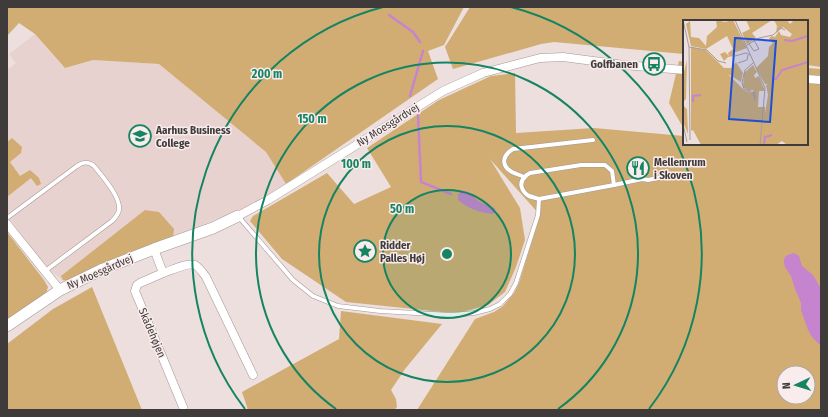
<svg xmlns="http://www.w3.org/2000/svg" width="828" height="417" viewBox="0 0 828 417" font-family="'Fira Sans Condensed',sans-serif">
<style>
.built{fill:#e7d2d0}
.green{fill:#d1ad73;fill-rule:evenodd}
.water{fill:#c684ce}
.lines{fill:none;stroke-linecap:round;stroke-linejoin:round}
.stream{stroke:#c684ce;stroke-width:2.5}
.lane-casing{stroke:#a39796;stroke-width:5}
.street-casing{stroke:#a39796;stroke-width:9}
.secondary-casing{stroke:#a39796;stroke-width:12}
.lane{stroke:#fff;stroke-width:4}
.street{stroke:#fff;stroke-width:8}
.secondary{stroke:#fff;stroke-width:11}
.ring{fill:none;stroke:#148462;stroke-width:2}
.labels{text-anchor:middle;dominant-baseline:central;stroke-width:3;stroke-linejoin:round;paint-order:stroke}
.poi-label{font-size:11px;font-weight:bold;fill:#403b3b;stroke:#f9ecec;text-anchor:start}
.street-label{font-size:11px;fill:#403b3b;stroke:#f9ecec}
.inset-river{fill:none;stroke:#c684ce;stroke-width:2}
.inset-road{fill:none;stroke:#a79d9d;stroke-width:1}
.view{fill:#1d4ed8;fill-opacity:0.15;stroke:#1d4ed8;stroke-width:2}
.inset-edge{fill:none;stroke:#403b3b;stroke-width:2}
.centre{fill:#148462;stroke:#f9ecec;stroke-width:2}
.ring-label{font-size:12px;text-anchor:middle;font-weight:bold;fill:#148462;stroke:#f9ecec;stroke-width:3;stroke-linejoin:round;paint-order:stroke}
</style>
<rect width="100%" height="100%" fill="#ecdfde"/>
<!-- built -->
<path class="built" d="M35,34L65,68L93,60L159,64L266,152L286,184L248,206L207,223L112,260L63,281L45,266L7,215V70L16,63L9,54Z"/>
<!-- green -->
<g class="green">
<path d="M7,7H464L444,45L428,51L438,79L286,184L266,152L159,64L93,60L65,68L35,34L19,23L7,36Z"/>
<path d="M470,7H821V67L807,65V21H684V54L554,42L541,44L453,69L445,47Z"/>
<path d="M679,61L684,62V129L669,103Z"/>
<path d="M807,68L821,69V410H417L475,319L494,312L503,306L514,293L519,283L540,215L490,159L520,208L525,240L516,267L505,292L488,305L462,312H443L346,302L282,259L250,221L253,216L327,173L354,204L391,187L367,148L439,100L491,76L515,73L516,133L594,128L684,136V144H807ZM784,373H808V397H784Z"/>
<path d="M12,138L22,147L21,153L10,162L20,176L30,170L39,178L41,184L37,186L31,178L7,197V142Z"/>
<path d="M145,210L159,212L174,229L173,237L68,281L63,280L61,276Z"/>
<path d="M7,232L44,280L48,287L46,294L7,323Z"/>
<path d="M92,287L142,410H7V344L53,309Z"/>
<path d="M341,311L442,324L405,369L391,390L396,399L397,407L394,410H248L242,392L339,339Z"/>
</g>
<!-- water -->
<g class="water">
<path d="M461,191C475,191 471,197 480,202C484,205 490,206 495,208V211L493,214C481,213 467,208 458,200V195Z"/>
<path d="M793,253L796,254L799,256L802,266L813,275L820,287L821,346L812,337L808,330L801,310V303L795,289L791,276L785,267L784,263V259L786,256Z"/>
</g>
<g class="lines">
<!-- stream -->
<g class="stream">
<path d="M389,15L413,32L420,42"/>
<path d="M410,96L423,51"/>
<path d="M418,115L421,182L451,194"/>
</g>
<!-- lane casing -->
<g class="lane-casing">
<g id="lane">
<path d="M524,177C520,175 516,174 512,172C500,165 503,155 513,149L593,140"/>
<path d="M614,185L642,179L648,180L668,176"/>
<path d="M238,216L293,280L313,296L338,306L380,311L452,315L474,313L490,309L500,304L510,294L516,283L538,215L539,199L614,185L612,171L605,165H581L530,173C528,174 526,175 525,177C518,183 522,192 529,196C532,197 536,198 539,199"/>
<path d="M7,218L77,166C83,162 88,161 94,166C102,176 121,197 119,210C118,215 115,218 112,221L45,271"/>
</g>
</g>
<!-- street casing -->
<g class="street-casing">
<g id="street">
<path d="M807,79L821,80"/>
<path d="M238,216L268,200L443,91L483,73L540,58L563,57L624,65L684,70"/>
<path d="M7,224L60,290"/>
<path d="M154,249L163,273L140,283L137,285L135,291L183,407"/>
<path d="M163,273C170,271 188,262 195,265C199,267 203,273 206,277L253,375"/>
</g>
</g>
<!-- secondary casing -->
<g class="secondary-casing">
<path id="secondary" d="M7,326L60,290L103,269L154,249L213,228L238,216"/>
</g>
<!-- lane -->
<use href="#lane" class="lane"/>
<!-- street -->
<use href="#street" class="street"/>
<!-- secondary -->
<use href="#secondary" class="secondary"/>
</g>
<!-- distance rings -->
<circle cx="447" cy="254" r="64" fill="#148462" fill-opacity=".12"/>
<g class="ring">
<circle cx="447" cy="254" r="64"/>
<circle cx="447" cy="254" r="128"/>
<path d="M336 409A191 191 0 1 1 558 409"/>
<path d="M245 409A255 255 0 0 1 383 7M511 7A255 255 0 0 1 649 409"/>
</g>
<!-- icons -->
<defs>
<g id="bus-ring" transform="scale(1.15)"><circle r="9.5" fill="#f9ecec" stroke="#148462" stroke-width="1.5"/><path d="M-5-6H5V4H4V6H2V4H-2V6H-4V4H-5ZM-3.5-4V0h7V-4ZM-3.5 1.2v1.5H-2V1.2ZM2 1.2v1.5H3.5V1.2Z" fill="#148462"/></g>
<g id="school-ring" transform="scale(1.15)"><circle r="9.5" fill="#f9ecec" stroke="#148462" stroke-width="1.5"/><path d="M0-5L7-2L0 1L-7-2ZM-4 1L0 2.5L4 1V4Q0 6-4 4Z" fill="#148462"/></g>
<g id="restaurant-ring" transform="scale(1.15)"><circle r="9.5" fill="#f9ecec" stroke="#148462" stroke-width="1.5"/><path d="M-5-6h1v4h1v-4h1v4h1v-4h1v5L-1.5 .5V6h-2V.5L-5-1ZM5-6V6H3V1.5H1.5Q1.5-4 5-6Z" fill="#148462"/></g>
<g id="sight-ring" transform="scale(1.15)"><circle r="9.5" fill="#f9ecec" stroke="#148462" stroke-width="1.5"/><path d="M0-6L1.8-2.2L6-1.7L2.9 1.2L3.7 5.4L0 3.3L-3.7 5.4L-2.9 1.2L-6-1.7L-1.8-2.2Z" fill="#148462"/></g>
</defs>
<g fill-rule="evenodd">
<use href="#bus-ring" x="654" y="64"/>
<use href="#school-ring" x="140" y="136"/>
<use href="#restaurant-ring" x="638" y="168"/>
<use href="#sight-ring" x="365" y="251"/>
</g>
<g class="labels">
<!-- poi labels -->
<g class="poi-label">
<text x="638" y="64" text-anchor="end">Golfbanen</text>
<text x="156" y="130">Aarhus Business<tspan x="156" dy="13">College</tspan></text>
<text x="654" y="162">Mellemrum<tspan x="654" dy="13">i Skoven</tspan></text>
<text x="380" y="245">Ridder<tspan x="380" dy="13">Palles Høj</tspan></text>
</g>
<!-- street labels -->
<g class="street-label">
<text transform="translate(388 125) rotate(-32)">Ny Moesgårdvej</text>
<text transform="translate(100 272) rotate(-24)">Ny Moesgårdvej</text>
<text transform="translate(152 333) rotate(67)">Skådehøjen</text>
</g>
</g>
<!-- overview -->
<g transform="translate(683 20)">
<rect width="125" height="125" fill="#ecdfde"/>
<path d="M33,0L42,2L50,0L64,28L50,33L51,36L45,37L41,41L37,34L42,32L46,36L45,33L50,29L44,16L23,29L8,26L3,4L7,1L8,17L16,18L23,26L24,16L34,7ZM63,0H89L69,13L73,18L64,24L59,13L67,9ZM91,0H104L107,4L111,0H125V125H104L99,121L93,125H18L10,110L8,111V27L23,30L41,48H48L53,42L60,53L58,62L45,54L61,70L68,73L71,70L66,71L60,67L61,53L70,45L74,52L71,55L72,58L76,56L82,71H76L75,87H82V93L85,75L83,65L85,64H82L73,48L85,36L86,27L90,23L86,19L88,16L92,17L96,11L98,15L107,17L109,14L100,7L93,13L94,6ZM4,40L3,79L0,82V56ZM0,85L4,89L5,114L0,102Z" fill="#d1ad73"/>
<path class="inset-river" d="M101,20L109,21L125,16M90,59H93L99,50L125,42M10,82V76L18,75M81,125L82,117L89,115"/>
<path class="inset-road" d="M0,0L6,27L7,120M52,0L82,68L77,125M66,24L71,31L76,29L71,20M64,25L76,18L90,15L98,8L102,10M6,27L24,30L35,41L43,43M52,36L63,33L67,35M55,43L64,40L65,35M70,73L72,72V80L70,73L61,69L59,63L62,50L70,43M0,104L4,122"/>
<path class="view" d="M52,18L93,21L87,102L46,99Z"/>
<rect width="125" height="125" class="inset-edge"/>
</g>
<circle cx="447" cy="254" r="6" class="centre"/>
<g class="ring-label">
<text x="267" y="78">200 m</text>
<text x="312" y="123">150 m</text>
<text x="356" y="168">100 m</text>
<text x="402" y="213">50 m</text>
</g>
<!-- border -->
<rect width="828" height="417" fill="none" stroke="#403b3b" stroke-width="16"/>
<!-- north arrow -->
<g transform="translate(796 385) rotate(266)"><circle r="19" fill="#f9ecec" stroke="#afa5a5"/>
<path d="M0-3L7 15L0 10L-7 15Z" fill="#148462"/>
<text y="-6" font-size="11" font-weight="bold" text-anchor="middle" fill="#403b3b">N</text>
</g>
</svg>
